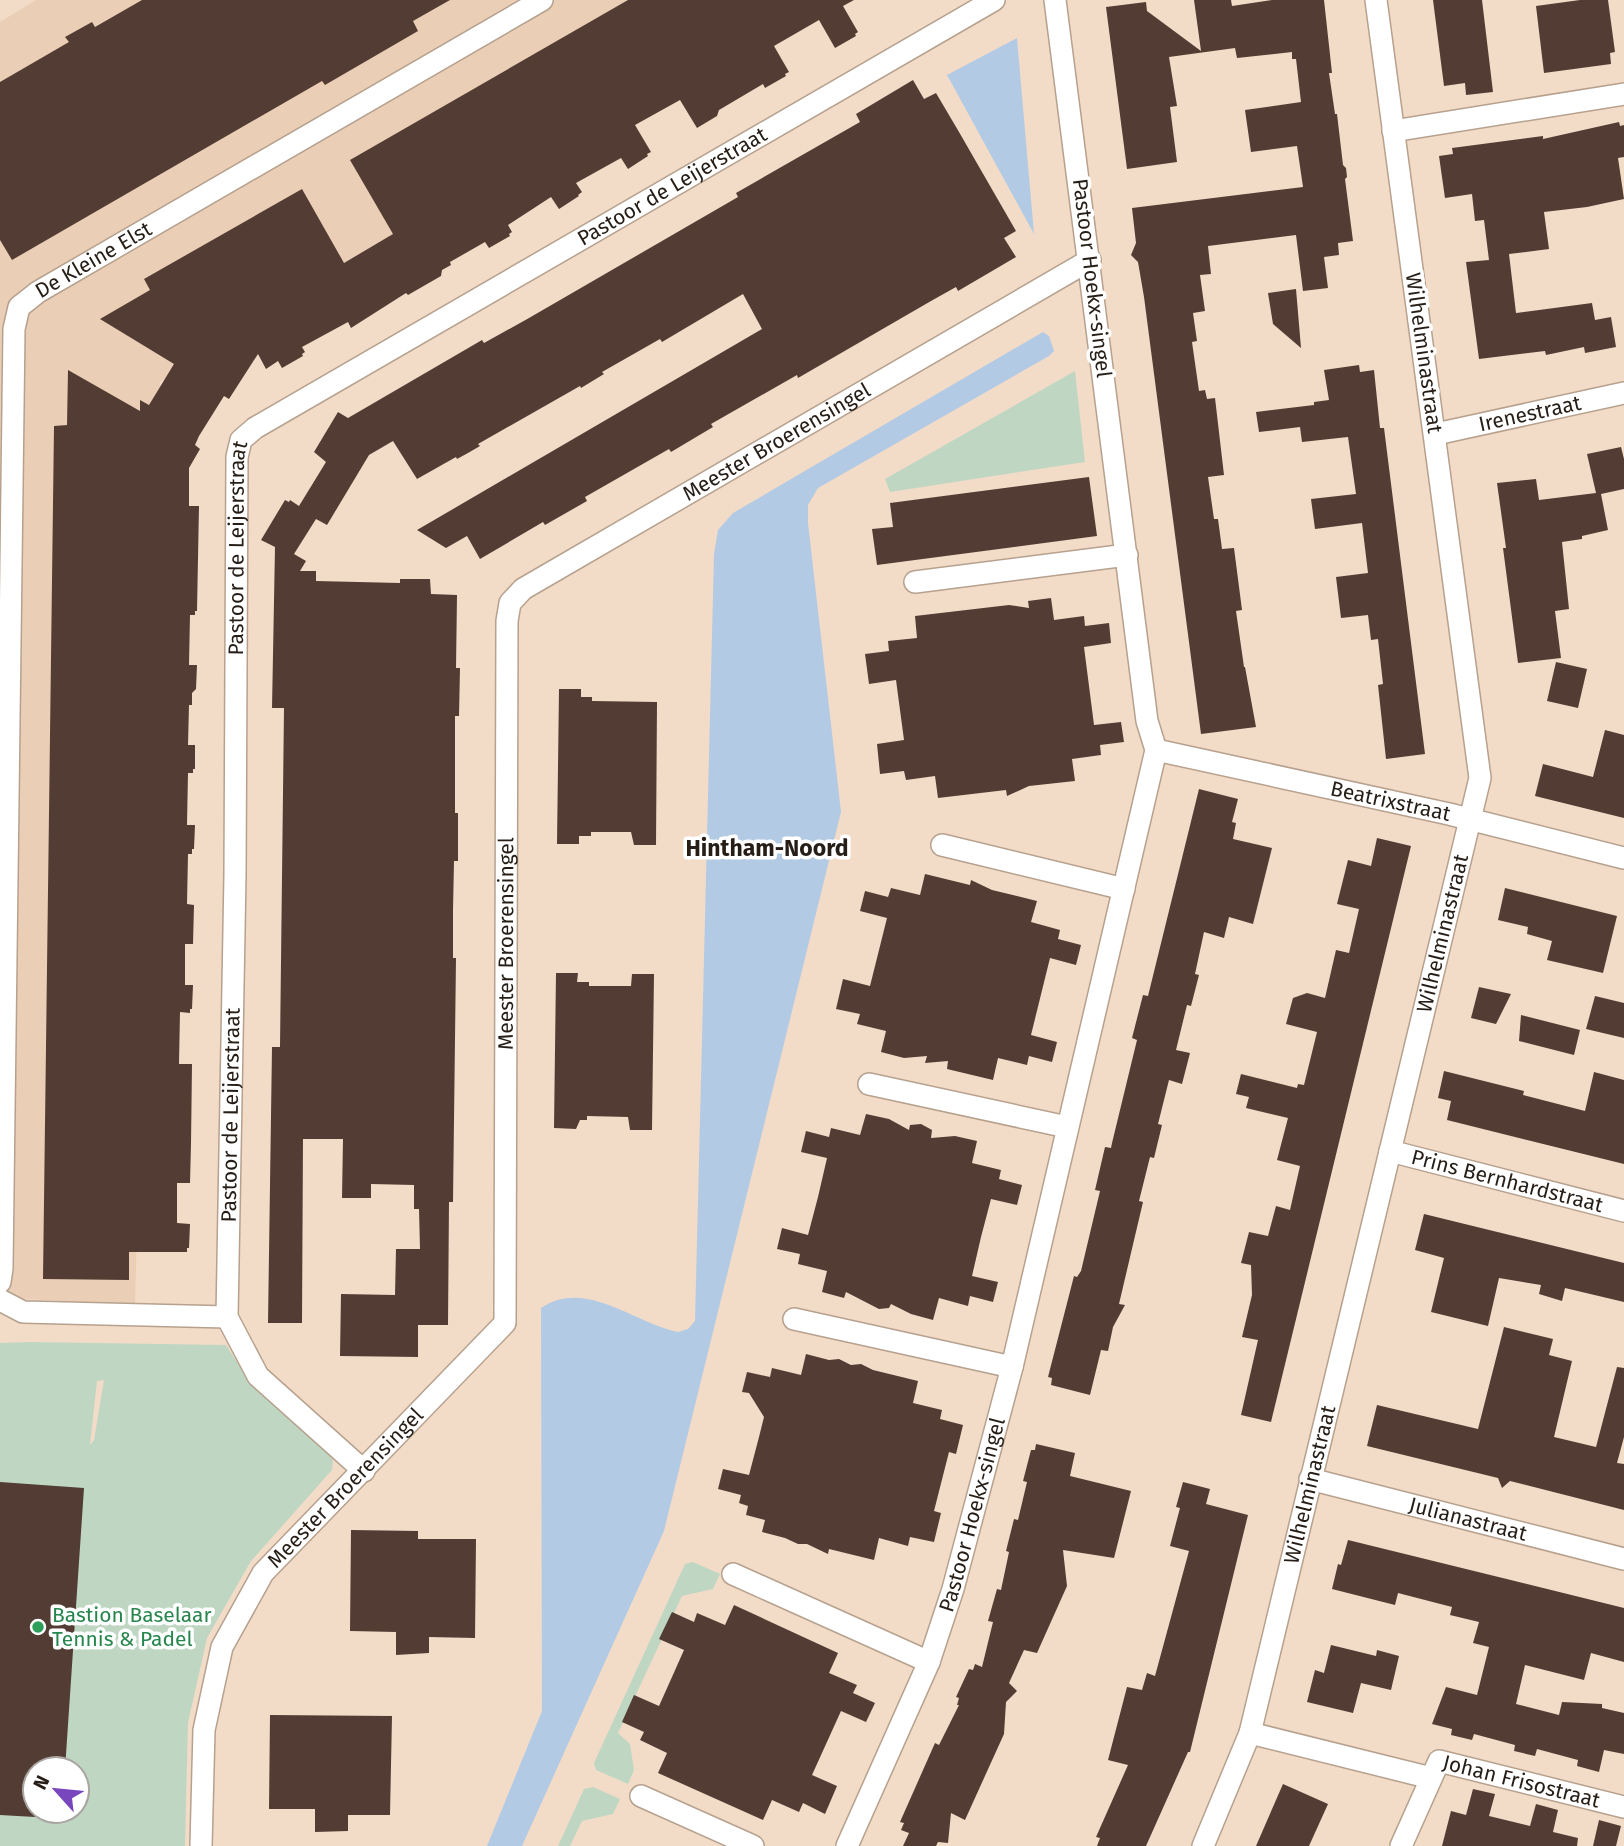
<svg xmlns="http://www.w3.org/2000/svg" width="1624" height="1846" viewBox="0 0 1624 1846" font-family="'Fira Sans',sans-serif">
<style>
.built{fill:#eacfb6}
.green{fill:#bfd7c2;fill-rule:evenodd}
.water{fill:#b3cae5}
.building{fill:#533c33}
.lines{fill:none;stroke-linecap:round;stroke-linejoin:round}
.street-casing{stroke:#b6a18e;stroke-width:24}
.street{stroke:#fff;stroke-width:21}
.leisure-dot{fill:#2e9e5b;stroke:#fff;stroke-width:2.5}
.labels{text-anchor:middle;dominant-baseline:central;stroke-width:7;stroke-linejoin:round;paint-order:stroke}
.street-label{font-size:21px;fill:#251d16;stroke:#fff}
.leisure-label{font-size:21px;fill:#27864d;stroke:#fff;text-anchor:start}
.neighbourhood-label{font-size:23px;font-weight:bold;fill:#251d16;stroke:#fff}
</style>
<rect width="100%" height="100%" fill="#f2dcc8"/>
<!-- built -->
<path class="built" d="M36,0H817L160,382L135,1304L0,1298V22Z"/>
<!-- green -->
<g class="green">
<path d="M1075,371L1085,462L890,492L885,479Z"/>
<path d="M29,1342L226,1345L249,1380L328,1451L333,1461L332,1470L251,1561L207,1638L188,1723L185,1846H0V1343ZM104,1380L94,1440L90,1445L97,1381ZM35,1769H77V1811H35Z"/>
<path d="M693,1562L720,1574L713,1589L682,1596L618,1733L630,1744L634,1770L628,1784L596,1770L594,1763L685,1564Z"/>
<path d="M593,1787L620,1799L613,1814L582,1821L570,1846H558L584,1789Z"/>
</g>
<!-- water -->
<g class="water">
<path d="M1017,38L1034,234L947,75Z"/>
<path d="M1043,332L1049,336L1054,351L1049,356L818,488L808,505V523L841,812L664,1531L522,1846H487L542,1711L541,1308C586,1278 633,1323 678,1332L688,1329L695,1321L714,554L718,530L733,513Z"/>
</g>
<!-- building -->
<g class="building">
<path d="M142,0H450L413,21L418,31L325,85L322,81L12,260L0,240V82L69,42L65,37L92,22L95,27Z"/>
<path d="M628,0H854L843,6L858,32L855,34L856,36L835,48L819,20L774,46L789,72L785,74L786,76L765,88L763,84L719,110L717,116L697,128L680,100L635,125L651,152L647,154L648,156L628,169L621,158L576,183L582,192L578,195L579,196L559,209L551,197L508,225L512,232L509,234L510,236L489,248L485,242L450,262L451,265L442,270L441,276L408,295L406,293L351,328L348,322L302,347L305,352L302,354L303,356L282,368L278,361L266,369L258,354L229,399L224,396L199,436L195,445L200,449L189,468V506H199L197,611H195V615H190L189,665H197L196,689L192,693V705H189L188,745H195V769H193V773H188L187,825H195L194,849H192V854H188L187,904L194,905L193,944H185V985H193L192,1009H190V1013L180,1012L179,1064H192L191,1144L190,1183H177V1223L190,1224L189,1248H187V1252H129V1280L43,1279L54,426L67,425L68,370L140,411V400L149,405L174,364L100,319L150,290L144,279L302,189L344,263L393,234L350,160Z"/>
<path d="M1194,0H1231L1232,6L1272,0H1324L1332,73H1329L1335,114H1337L1343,165L1346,168L1347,177L1345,179L1353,241L1338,243L1339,255L1324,257L1328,288L1303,291L1296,235L1208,246L1211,274L1200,275L1205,311L1193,313L1197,341L1192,342L1199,391L1205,390L1207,399L1215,398L1224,475L1208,477L1214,519H1218L1222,549L1234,548L1242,610L1236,611L1244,667H1245L1256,727L1201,734L1144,297L1138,262L1131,255L1136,243L1132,208L1303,187L1297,146L1251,152L1245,110L1301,102L1296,59H1292V52L1237,58L1235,48L1169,57L1177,106L1170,107L1177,162L1127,169L1106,7L1146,2L1147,11L1201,51Z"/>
<path d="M1433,0H1482L1493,92L1466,95L1465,83L1444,86Z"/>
<path d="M1580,0H1608L1615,52L1610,53L1611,64L1544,73L1536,6Z"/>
<path d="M913,80L924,99L936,93L959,132L1016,231L1004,238L1016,257L958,291L956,287L931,301L798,378L797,375L711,424L713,427L671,452L669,449L585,497L587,501L545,525L543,522L480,559L467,536L446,548L417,530L762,329L743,294L662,342L660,339L602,372L604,374L581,388L580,386L478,444L480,446L468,453L457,459L456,457L417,479L393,441L369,455L327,525L316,519L294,554L306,561L300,571H316V581L400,583V579H430L431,594L457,595L456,668H460L459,716H455V813H458V861H454L453,910V958H456L453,1202H449L448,1325H418V1357L340,1356L341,1294L395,1295L396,1249H420L419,1209H414V1185L371,1184V1198H342L343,1139H303L302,1323H268L272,1047H280L284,708H272L275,547L261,540L285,500L289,502L290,500L299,506L326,462L314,452L338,412L348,418L482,340L484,343L529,318L738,197L736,193L860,122L856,114Z"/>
<path d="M1619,122L1620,126L1624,125V157L1618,158L1624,199L1587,207L1544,212L1549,249L1509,254L1516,313L1592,303L1595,320L1611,317L1616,347L1585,353L1584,347L1546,355L1545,351L1479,359L1466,262L1489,260L1484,220L1475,221L1472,194L1445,198L1439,156L1453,154L1452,148L1543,136V139Z"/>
<path d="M1296,289L1301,348L1273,324L1268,293Z"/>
<path d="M1359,365L1360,372L1374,370L1380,428H1384L1425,754L1386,759L1378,685L1383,684L1378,639L1371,640L1368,615L1341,618L1336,577L1368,573L1362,523L1315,529L1311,499L1356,494L1348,437L1302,442L1300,427L1259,432L1256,412L1314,405V402L1329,400L1324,370Z"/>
<path d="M1621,447L1624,459V489L1601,494L1608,530L1582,536V539L1562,542L1569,609L1555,611L1561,658L1518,663L1503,548H1506L1497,483L1536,479L1539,500L1596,493L1587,454Z"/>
<path d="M1089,477L1097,536L877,565L872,529L893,527L890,503Z"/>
<path d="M1051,598L1054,620L1084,616L1085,626L1109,623L1111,643L1084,647L1094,725L1121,722L1124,742L1100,745L1101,755L1072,759L1075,781L1029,786L1007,796L1006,790L938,798L935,776L906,780L904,771L880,774L877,744L904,740L896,680L869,684L865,654L889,651L888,641L917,638L915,616L1009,605L1029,608L1028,601Z"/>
<path d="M1556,662L1587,669L1578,708L1547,701Z"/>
<path d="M559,689H581V697H592V701L657,702L656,845H634L631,832H591V836H579V844H557Z"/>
<path d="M1605,730L1624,735V818L1535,796L1543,764L1593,777Z"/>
<path d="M1199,789L1238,799L1232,822L1236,823L1233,839L1272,848L1253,924L1229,917L1224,938L1204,932L1195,974L1199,975L1191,1006L1187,1005L1176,1050L1190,1053L1182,1084L1169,1080L1158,1124L1162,1125L1154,1158L1150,1157L1139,1201L1143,1202L1119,1304L1125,1305L1113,1327L1108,1351L1101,1350L1090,1395L1051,1385L1052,1378L1048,1377L1074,1276L1077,1277L1081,1271L1100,1191L1095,1190L1105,1147L1111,1148L1112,1143L1137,1040L1132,1038L1143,995L1148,996Z"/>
<path d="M1377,838L1411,846L1271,1422L1241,1415L1258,1340L1242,1337L1252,1295L1251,1265L1241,1263L1249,1232L1268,1236L1276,1206L1290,1210L1300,1166L1277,1160L1288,1118L1246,1108L1249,1097L1236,1094L1241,1074L1297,1088L1298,1084L1304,1085L1317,1032L1286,1024L1293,998L1307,993L1325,998L1336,950L1349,953L1359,909L1337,904L1348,860L1371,866Z"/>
<path d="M925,874L970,885L971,880L992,890L1037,901L1031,922L1060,930L1058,939L1081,945L1076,965L1050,958L1031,1035L1057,1042L1052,1062L1029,1056L1027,1065L998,1058L993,1080L947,1069L948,1061L925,1063L927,1056L904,1058L881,1052L886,1031L857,1024L860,1014L836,1009L843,979L870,986L887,918L860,911L865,891L888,897L891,888L920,895Z"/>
<path d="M1505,888L1617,916L1603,973L1547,960L1552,941L1527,934L1528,927L1498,920Z"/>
<path d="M556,973H578L577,982H589V986H631L632,974H654L652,1130H630L628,1117L587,1116V1120H580L576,1129L554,1128Z"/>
<path d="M1479,987L1511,994L1496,1024L1471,1018Z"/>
<path d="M1595,996L1624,1003V1038L1586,1029Z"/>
<path d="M1521,1015L1580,1030L1574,1055L1519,1041Z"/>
<path d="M1444,1071L1524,1091L1523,1095L1585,1111L1594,1072L1624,1080V1164L1447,1120L1451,1101L1438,1098Z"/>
<path d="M866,1114L889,1119L909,1130L910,1125L921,1124L932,1130L931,1138L955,1136L977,1141L972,1163L1001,1170L999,1179L1022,1185L1017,1205L991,1199L981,1237L972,1276L998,1282L993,1302L970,1296L968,1306L939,1298L933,1320L911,1314L891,1304L889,1308L879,1309L846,1292L844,1298L822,1292L827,1271L798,1264L800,1254L777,1249L782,1228L808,1235L818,1197L827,1158L801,1152L806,1131L829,1137L831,1128L860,1135Z"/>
<path d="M1424,1214L1624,1263V1302L1565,1288L1562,1301L1539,1294L1541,1285L1499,1278L1488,1326L1431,1312L1444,1258L1415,1250Z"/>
<path d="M1504,1327L1553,1339L1549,1355L1572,1361L1554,1437L1596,1447L1617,1367L1624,1368V1437L1617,1463L1624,1464V1510L1510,1481L1502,1488L1498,1478L1367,1446L1377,1405L1478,1429Z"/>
<path d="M806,1354L829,1360L839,1359L851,1365L861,1364L873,1370L918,1381L913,1403L942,1410L940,1419L963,1425L956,1454L949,1452L934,1511L941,1513L934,1542L910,1537L908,1546L879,1538L874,1560L829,1549L828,1554L807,1544H798L785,1538L762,1532L765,1520L746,1515L748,1506L739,1503L741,1495L718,1489L723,1469L749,1475L759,1437L764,1417L749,1393L742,1392L747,1372L770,1377L772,1368L801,1375Z"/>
<path d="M1036,1444L1075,1453L1070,1476L1131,1491L1114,1558L1063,1550L1067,1586L1037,1653L1024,1650L1009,1683L1017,1691L1006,1702L1004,1734L965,1820L951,1813L948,1843L938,1842L936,1846H903L909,1833L901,1830L904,1823L900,1822L935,1743L939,1745L959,1705H957L959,1698L956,1697L969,1669L973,1670L975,1664L982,1667L993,1622L988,1621L997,1589L1001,1590L1009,1552L1006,1551L1014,1519L1018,1520L1027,1482L1023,1481L1031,1450H1035Z"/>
<path d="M0,1482L84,1488L65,1769H35V1817L0,1815Z"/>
<path d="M1183,1482L1210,1489L1206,1504L1248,1515L1190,1752H1188L1146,1846H1097L1100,1838L1096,1837L1128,1765L1108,1760L1127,1687L1142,1690L1147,1673L1155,1676L1189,1551L1170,1546L1180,1508L1176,1507Z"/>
<path d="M351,1530L418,1531V1539H476L475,1638L429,1637V1653L396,1655V1632L350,1631Z"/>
<path d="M1348,1540L1624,1608V1662L1591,1653L1584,1680L1525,1665L1516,1704L1559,1715L1562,1702L1602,1704V1708L1624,1713V1754L1604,1750L1599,1772L1577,1766L1578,1760L1537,1749L1535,1756L1514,1751L1515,1745L1474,1734L1472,1740L1451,1735L1452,1729L1432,1724L1446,1687L1477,1695L1489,1647L1473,1643L1479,1622L1450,1615L1452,1607L1398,1593L1395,1605L1332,1589L1338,1564L1341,1565Z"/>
<path d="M734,1605L838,1653L829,1673L857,1685L853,1693L875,1703L866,1722L841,1711L812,1775L837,1786L825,1814L803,1803L799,1812L772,1800L763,1820L658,1773L667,1753L640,1740L644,1732L622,1722L634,1695L659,1706L672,1677L684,1650L659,1639L672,1612L694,1622L697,1613L725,1625Z"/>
<path d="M1331,1645L1376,1656L1377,1650L1399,1656L1391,1690L1361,1683L1353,1713L1307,1702L1315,1670L1324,1673Z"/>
<path d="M270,1715L392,1716L390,1815H348V1831L315,1832V1809H269Z"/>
<path d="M1283,1784L1328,1804L1309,1846H1256Z"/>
<path d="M1473,1789L1495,1794L1489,1816L1530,1826L1536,1804L1558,1810L1553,1832L1578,1838L1577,1846H1442L1451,1811L1466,1815Z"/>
<path d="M1599,1820L1621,1826L1616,1846H1593Z"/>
</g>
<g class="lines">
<!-- street casing -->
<g class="street-casing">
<g id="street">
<path d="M1393,131L1624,94"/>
<path id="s1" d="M1436,434L1624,393"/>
<path d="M915,582L1127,555"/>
<path id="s2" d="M1156,750L1449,814L1624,858"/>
<path d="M942,845L1124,889"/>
<path d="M869,1084L1067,1127"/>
<path id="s3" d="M1390,1151L1624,1211"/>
<path id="s4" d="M0,1282L2,1268L14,329L19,307L38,292L542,0"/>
<path d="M0,1300L23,1312L227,1317"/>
<path d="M794,1319L1012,1367"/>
<path id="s5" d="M364,1471L258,1376L227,1317L235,875L237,457L241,440L255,428L994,0"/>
<path id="s6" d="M1310,1479L1624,1559"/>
<path d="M733,1574L929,1662"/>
<path d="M1250,1733L1431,1778"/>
<path d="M641,1796L753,1846"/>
<path id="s7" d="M201,1846L204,1730L222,1647L263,1573L505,1323L507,621L510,603L523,589L1090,260"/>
<path id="s8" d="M847,1846L929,1662L953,1589L1012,1367L1156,750L1147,721L1055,0"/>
<path id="s9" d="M1203,1846L1250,1733L1480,778L1376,0"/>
<path id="s10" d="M1401,1846L1439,1761L1624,1807"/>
</g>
</g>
<!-- street -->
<use href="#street" class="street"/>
</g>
<!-- markers -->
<circle class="leisure-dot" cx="38" cy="1627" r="7"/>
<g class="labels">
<!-- street labels -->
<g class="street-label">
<text stroke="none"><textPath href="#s5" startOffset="1587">Pastoor de Leijerstraat</textPath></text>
<text stroke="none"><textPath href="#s4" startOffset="1064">De Kleine Elst</textPath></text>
<text transform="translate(1092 278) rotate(83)">Pastoor Hoekx-singel</text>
<text transform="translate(1424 353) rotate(82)">Wilhelminastraat</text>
<text stroke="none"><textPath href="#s1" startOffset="96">Irenestraat</textPath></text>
<text stroke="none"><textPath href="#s7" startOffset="1666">Meester Broerensingel</textPath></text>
<text stroke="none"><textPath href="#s5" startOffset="978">Pastoor de Leijerstraat</textPath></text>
<text stroke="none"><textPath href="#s2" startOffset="240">Beatrixstraat</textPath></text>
<text stroke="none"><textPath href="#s9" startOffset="945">Wilhelminastraat</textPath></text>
<text stroke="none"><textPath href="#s7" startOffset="1013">Meester Broerensingel</textPath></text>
<text stroke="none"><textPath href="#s5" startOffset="411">Pastoor de Leijerstraat</textPath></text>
<text stroke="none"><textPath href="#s3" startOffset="121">Prins Bernhardstraat</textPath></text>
<text stroke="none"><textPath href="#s9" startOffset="378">Wilhelminastraat</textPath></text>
<text stroke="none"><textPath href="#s7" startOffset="404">Meester Broerensingel</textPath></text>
<text stroke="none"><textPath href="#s8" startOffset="355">Pastoor Hoekx-singel</textPath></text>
<text stroke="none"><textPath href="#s6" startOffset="163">Julianastraat</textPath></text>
<text stroke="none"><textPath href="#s10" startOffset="178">Johan Frisostraat</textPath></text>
</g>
<!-- leisure labels -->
<g class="leisure-label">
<text x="52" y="1615">Bastion Baselaar<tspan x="52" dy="24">Tennis &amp; Padel</tspan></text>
</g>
<!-- neighbourhood labels -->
<g class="neighbourhood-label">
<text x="767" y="848">Hintham-Noord</text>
</g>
</g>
<!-- north arrow -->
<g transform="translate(56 1790) rotate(297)"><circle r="33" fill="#ffffff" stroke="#a8a5a2" stroke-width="2"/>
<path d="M0-5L12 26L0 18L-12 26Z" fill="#7846bd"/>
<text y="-10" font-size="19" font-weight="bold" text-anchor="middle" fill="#251d16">N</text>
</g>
</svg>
